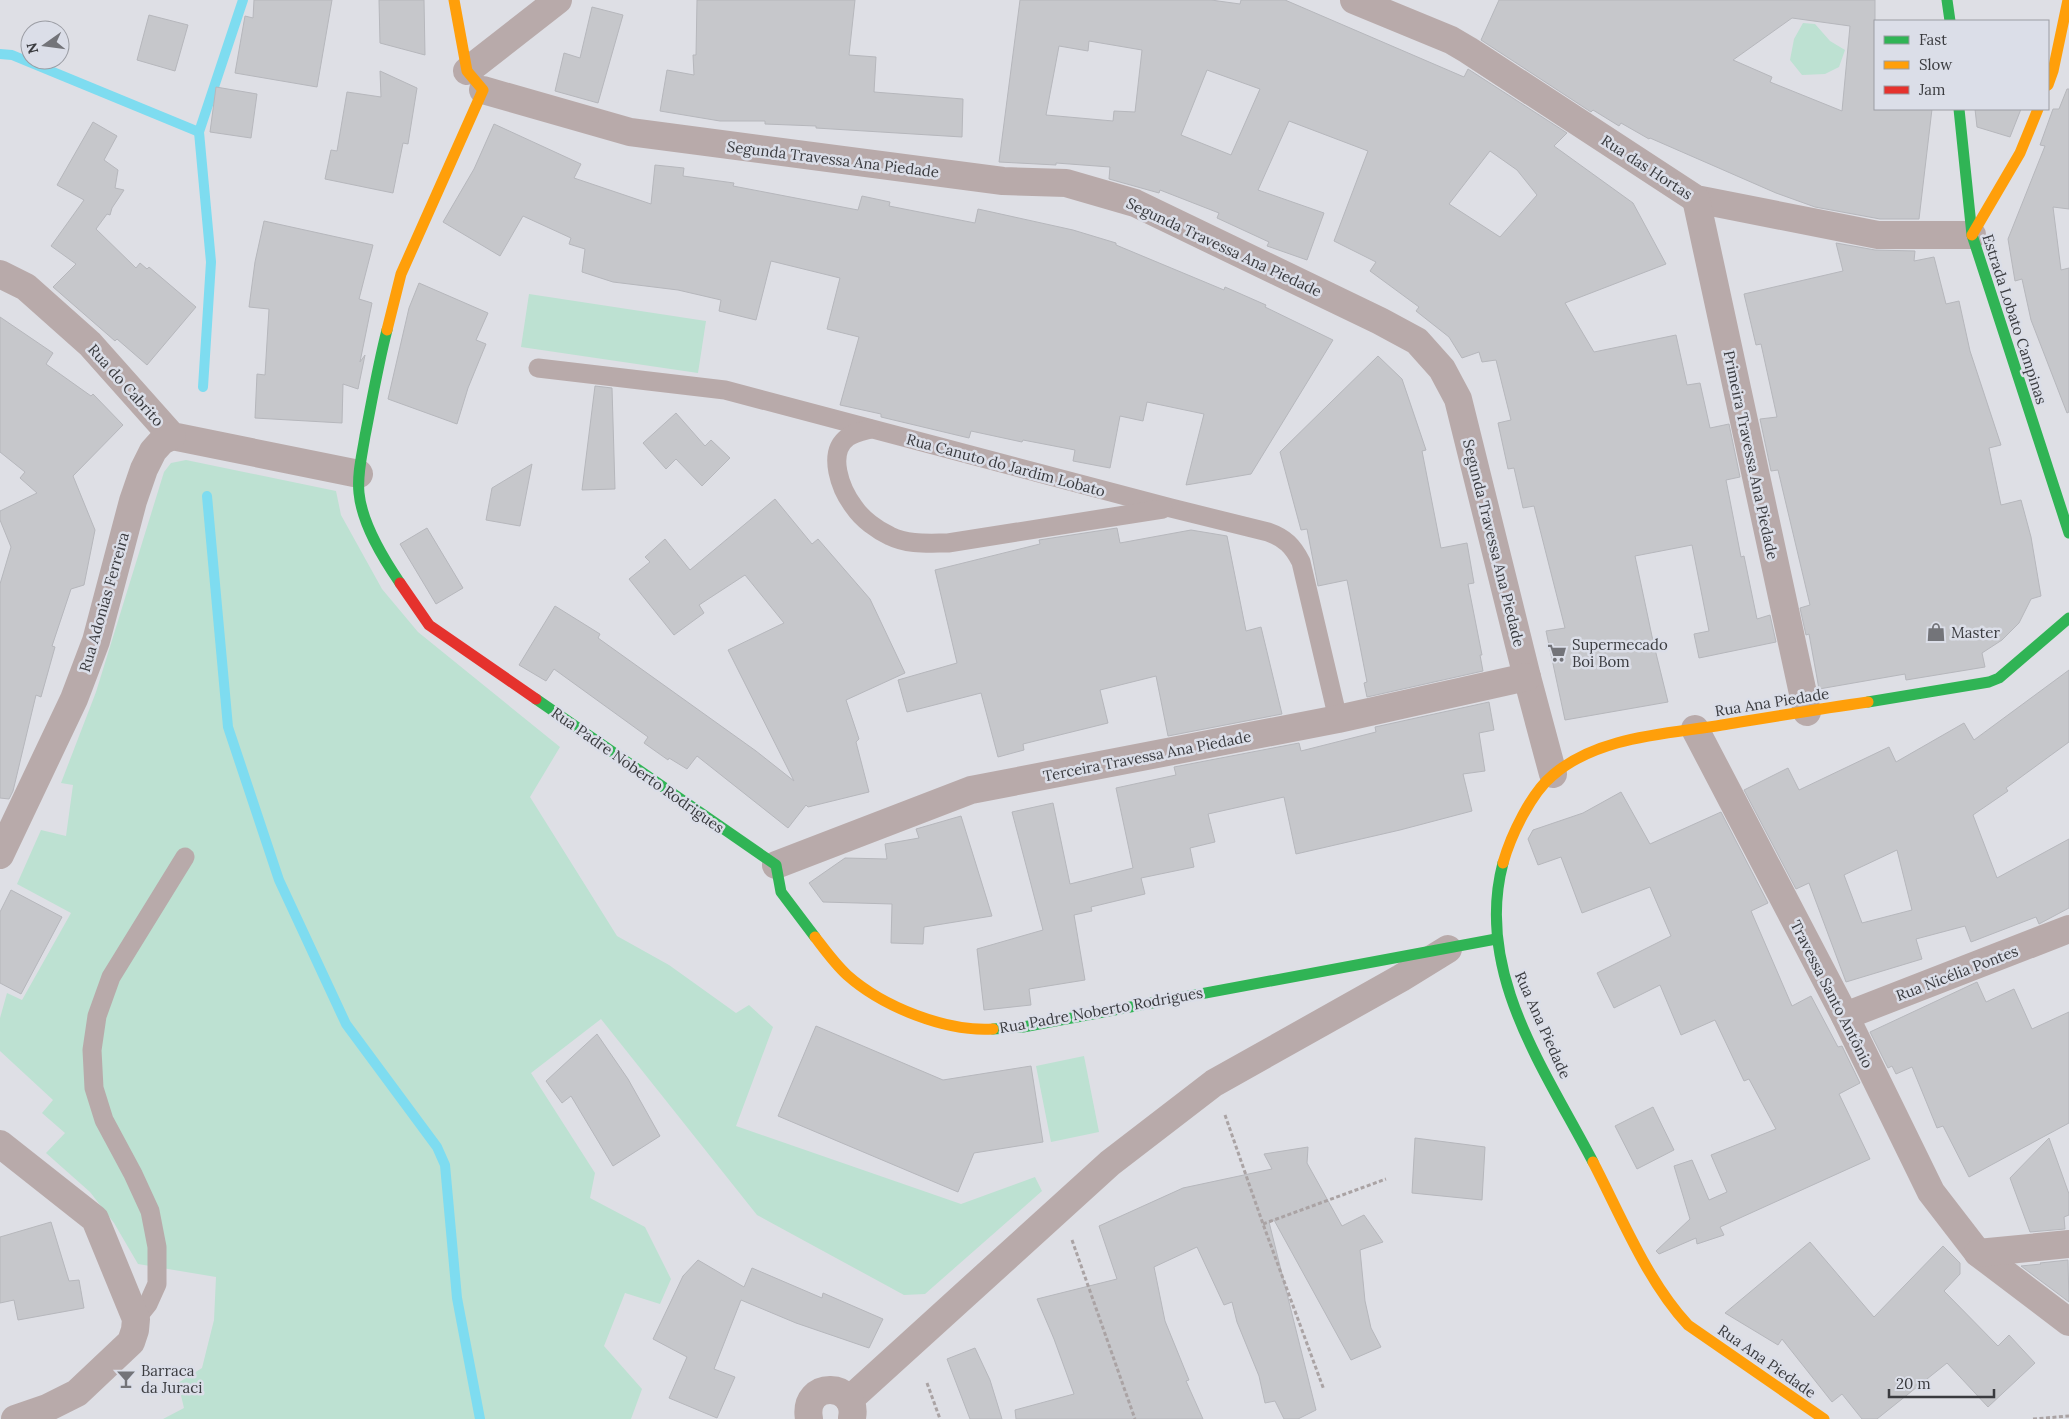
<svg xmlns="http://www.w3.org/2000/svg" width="2069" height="1419" viewBox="0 0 2069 1419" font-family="Lora,serif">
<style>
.green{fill:#bde1d2}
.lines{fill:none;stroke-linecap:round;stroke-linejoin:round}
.stream{stroke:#7edcf0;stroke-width:10}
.building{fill:#c6c7cb;stroke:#b6b7bc;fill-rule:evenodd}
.path{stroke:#aaa3a4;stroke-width:3;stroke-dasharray:4 2.5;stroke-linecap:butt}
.lane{stroke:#b8aaaa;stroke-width:19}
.street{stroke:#b8aaaa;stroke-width:28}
.fast{stroke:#30b455;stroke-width:11}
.slow{stroke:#ff9f0a;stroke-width:11}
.jam{stroke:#e5322d;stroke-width:11}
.labels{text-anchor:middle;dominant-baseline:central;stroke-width:5;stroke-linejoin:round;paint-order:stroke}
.street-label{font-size:15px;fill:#3a3b3f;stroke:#dbdee8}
.poi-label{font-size:15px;fill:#3a3b3f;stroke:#dbdee8;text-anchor:start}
</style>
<rect width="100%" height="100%" fill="#dedfe5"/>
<!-- green -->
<g class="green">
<path d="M1803,23L1815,24L1830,41L1845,50L1839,67L1825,74L1802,75L1790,60L1794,39Z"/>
<path d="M529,294L706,321L698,373L521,347Z"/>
<path d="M186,460L336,491L341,515L382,589L418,632L560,747L530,797L617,936L669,965L736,1013L749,1005L773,1027L736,1126L961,1204L1035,1177L1042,1191L925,1294L904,1295L757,1215L601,1019L531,1073L595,1173L590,1198L645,1227L671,1279L660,1304L625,1293L604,1346L642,1389L631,1419H163L184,1408L178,1383L202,1368L214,1320L216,1277L138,1264L114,1223L90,1192L46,1153L65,1133L42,1113L53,1100L0,1051V1018L7,993L22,1000L71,913L17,884L41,830L66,836L73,785L61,783L96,692L164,472L171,463Z"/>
<path d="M1084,1056L1099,1132L1051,1142L1036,1066Z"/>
</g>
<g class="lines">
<!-- stream -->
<g class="stream">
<path d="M0,54L12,55L199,132"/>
<path d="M203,387L211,262L199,132L243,0"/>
<path d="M207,496L228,727L279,880L346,1024L437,1147L445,1165L457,1298L480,1419"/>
</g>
</g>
<!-- building -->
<g class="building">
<path d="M254,0H332L317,87L235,73L245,16L253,18Z"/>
<path d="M379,0H424L425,55L380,43Z"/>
<path d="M697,0H855L849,55L876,57L874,92L963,99L962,137L816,128V126L765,124V121H720L660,111L667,70L694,75L693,55H696Z"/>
<path d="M1020,0H1211L1240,4L1241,0H1285L1464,77L1468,69L1567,133L1554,146L1633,203L1666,264L1565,303L1594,352L1676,335L1687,385L1700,383L1710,428L1729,424L1740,477L1726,480L1741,557L1744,556L1757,619L1770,615L1776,642L1699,658L1694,634L1709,631L1692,545L1635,556L1653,641L1668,702L1565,720L1546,631L1565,628L1534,506L1523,508L1514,468L1508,469L1498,423L1511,420L1496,360L1482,362L1479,352L1462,358L1449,337L1416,311L1419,307L1370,271L1376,262L1334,241L1368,151L1289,121L1258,190L1324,213L1307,260L1267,246L1269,242L1217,218L1219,213L1160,190L1159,193L1109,179L1110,167L1056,163V165L999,162ZM1089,41L1142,50L1135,112L1114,111L1113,121L1046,115L1059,46L1088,51ZM1207,70L1260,89L1231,155L1181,135ZM1490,151L1517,170L1537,195L1500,237L1449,204Z"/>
<path d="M1499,0H1875V109H1932L1919,219H1880L1815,207L1776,193L1650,138L1649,139L1621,123L1619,126L1593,110L1591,112L1481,40ZM1792,18L1850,26L1842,111L1770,82L1772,77L1733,60Z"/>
<path d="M592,7L623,15L598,103L555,91L564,53L580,58Z"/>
<path d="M149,15L188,25L175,71L137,60Z"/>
<path d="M380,71L417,88L408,144L403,143L393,193L325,179L331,150L337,151L347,92L381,97Z"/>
<path d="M216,87L257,94L251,138L210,132Z"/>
<path d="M2067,89H2069V209L2053,207L2061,270L2069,268V412L2067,413L2031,320L2022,279L2015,281L2008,239L2045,146L2040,145L2053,109H2059Z"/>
<path d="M1975,109H2021L2010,137L1977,127Z"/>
<path d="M93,122L117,136L104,160L118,170L115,188L124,190L112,208L110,215L107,214L96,229L136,268L140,263L147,269L149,267L196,307L147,365L117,339L115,341L53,287L76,264L51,246L84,200L57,185Z"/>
<path d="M494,124L581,164L574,178L651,204L655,165L684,168L683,176L734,183L733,186L858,210L862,196L890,202L889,206L975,223L978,209L1073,230L1116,243V245L1224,290L1225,287L1266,305L1265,307L1333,340L1251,474L1186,485L1204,414L1147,402L1143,421L1120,416L1110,468L1073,461L1075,450L1023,440L1022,442L971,431L969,438L881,417V414L840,405L859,337L827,329L840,278L771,261L756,320L719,311L721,300L678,290L613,282L582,272L585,249L569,244L571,238L523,216L500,256L443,222L474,169Z"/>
<path d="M264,221L373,245L359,299L372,303L360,362L365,355L358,389L343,384L342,423L255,418L257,374L265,375L269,309L249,307L255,262Z"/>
<path d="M1836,243L1875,250L1915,251L1914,261L1934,257L1946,304L1959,301L1970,351L2001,445L1989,448L2001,505L2021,500L2031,537L2041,596L2031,599L2019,623L2002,640L1982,653L1985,667L1906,680L1905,674L1819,689L1809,634L1806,635L1800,608L1810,605L1778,470L1771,471L1760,419L1777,417L1761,344L1756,345L1744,294L1843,271Z"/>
<path d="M419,283L488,313L476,340L486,344L468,388L457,424L388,399L409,308Z"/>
<path d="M0,317L53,353L46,364L91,396L93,394L123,425L73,476L95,530L84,585L71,589L52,646L55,647L41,697L36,695L13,791L9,799L0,798V584L11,547L0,520V511L37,493L20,478L25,472L0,452Z"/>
<path d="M1378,356L1402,379L1426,450L1422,451L1441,548L1467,543L1474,583L1468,584L1482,655H1480L1483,671L1367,697L1364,683L1367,682L1347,580L1318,586L1307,529L1301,530L1280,452Z"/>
<path d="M595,386L612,388L615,489L582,490Z"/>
<path d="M676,413L705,446L711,440L730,458L702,486L676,459L666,469L643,443Z"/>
<path d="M532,464L520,526L486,520L492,488Z"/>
<path d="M775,499L812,544L818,539L870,599L905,673L846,700L859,739L856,742L869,792L808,807L806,805L788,828L697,756L687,769L669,758L668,760L644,743L648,737L554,669L546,681L519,665L555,606L600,634L598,638L756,751L794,781L728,650L784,623L745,575L699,605L704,613L674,635L629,579L650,562L645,557L665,539L690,570Z"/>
<path d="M427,528L463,588L436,604L400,544Z"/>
<path d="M1117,528L1120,543L1191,530L1227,536L1246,631L1261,627L1282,714L1168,736L1156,676L1100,690L1108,723L1023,744L1024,750L998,757L981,693L907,712L898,680L957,663L935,570L1040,544L1039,540Z"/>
<path d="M2069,670V742L2006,788L2008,791L1973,815L1997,878L2069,839V908L2039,924L2036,917L1971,942L1965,926L1916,939L1922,959L1846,982L1809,883L1796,889L1744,790L1788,768L1799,790L1889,747L1896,762L1964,723L1974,740ZM1897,850L1912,910L1862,923L1844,875Z"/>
<path d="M1489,702L1494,730L1479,733L1485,771L1463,774L1472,811L1400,830L1296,854L1284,797L1208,814L1215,842L1190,848L1194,867L1141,878L1145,894L1091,907L1092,911L1074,915L1085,980L1029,989L1031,1005L984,1010L977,949L1043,930L1012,812L1053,803L1070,884L1133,868L1116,788L1176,775L1174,767L1299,743L1301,751L1376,732L1375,727Z"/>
<path d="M1621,792L1650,844L1721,812L1768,903L1751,911L1792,1006L1811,996L1838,1047L1842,1046L1860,1083L1839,1094L1870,1159L1720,1227L1724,1235L1697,1244L1696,1238L1659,1254L1656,1251L1690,1219L1674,1166L1692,1160L1709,1200L1727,1192L1711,1155L1776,1129L1749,1079L1744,1081L1715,1020L1681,1035L1660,985L1614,1008L1597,973L1671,936L1650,887L1582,913L1561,857L1538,865L1528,839L1533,830L1583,813Z"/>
<path d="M961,816L992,916L924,927L923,944L891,943L892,904L823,902L809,883L845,858L887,859L885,844L919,838L916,829Z"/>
<path d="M11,890L62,917L21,994L0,983V912Z"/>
<path d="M1977,982L1986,1002L2014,989L2032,1029L2069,1012V1123L1969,1177L1943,1126L1937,1128L1912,1067L1896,1074L1892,1066L1888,1068L1870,1032Z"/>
<path d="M816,1026L943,1080L1031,1066L1043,1142L974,1153L958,1192L778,1116Z"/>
<path d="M597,1034L628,1079L660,1136L613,1166L571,1096L562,1103L546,1081Z"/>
<path d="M1653,1107L1674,1150L1637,1169L1615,1126Z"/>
<path d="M1415,1138L1485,1147L1482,1200L1412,1193Z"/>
<path d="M2049,1138L2069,1194V1215L2064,1217L2065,1229L2030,1232L2010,1178Z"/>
<path d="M1308,1147L1307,1163L1342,1226L1364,1215L1383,1242L1360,1250L1365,1301L1371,1328L1381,1347L1351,1360L1274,1220L1269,1222L1316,1410L1298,1419H1284L1275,1401L1265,1403L1259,1376L1237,1322L1232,1302L1224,1305L1197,1247L1154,1267L1165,1321L1189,1380L1186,1381L1203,1419H1016L1015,1410L1074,1394L1054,1339L1037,1299L1117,1279L1099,1226L1183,1188L1272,1169L1264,1154Z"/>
<path d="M51,1222L69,1281L79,1280L84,1308L18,1320L14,1300L0,1303V1237Z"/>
<path d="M1810,1242L1874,1317L1943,1246L1960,1263V1274L1944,1291L1998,1346L2009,1335L2035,1363L1988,1407L1947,1363L1877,1419H1862L1842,1394L1832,1402L1782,1339L1778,1345L1725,1313Z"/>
<path d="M698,1260L744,1287L752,1268L822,1298L823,1293L883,1319L869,1348L796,1323L741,1300L714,1369L735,1377L717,1418L669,1398L687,1357L653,1339L683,1276Z"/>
<path d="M2068,1260L2069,1302L2021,1266L2041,1264L2040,1263Z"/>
<path d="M975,1348L990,1380L1002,1419H970L947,1359Z"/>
</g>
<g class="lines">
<!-- path -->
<g class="path">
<path d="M1225,1115L1263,1224L1324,1390"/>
<path d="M1263,1224L1386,1179"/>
<path d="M1072,1240L1135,1419"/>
<path d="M927,1383L940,1419"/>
<path d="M2033,1419L2069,1416"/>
</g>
<!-- lane -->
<g class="lane">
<path d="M538,368L725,390L1171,508L1268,532C1285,538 1293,546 1301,562L1338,719"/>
<path d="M870,429C863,431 854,433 848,437C826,453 841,490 854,507C862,519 877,530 890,536C908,545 929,543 948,543L1163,509"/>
<path d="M136,1319L148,1304L157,1284V1247L150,1211L133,1174L104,1120L94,1088L92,1050L97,1016L111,977L185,857"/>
</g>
<!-- street -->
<g class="street">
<path d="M1354,0L1451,40L1468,50L1696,199L1878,235H1972"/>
<path d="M467,71L558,0"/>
<path d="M483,90L630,132L1003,181L1066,183L1135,203L1380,321L1417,341L1442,369L1458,399L1527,677L1553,774"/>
<path d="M1696,199L1807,712"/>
<path d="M0,274L26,287L90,344L172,436L359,474"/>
<path d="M1695,729L1845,1016L1931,1192L1978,1253L2069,1322"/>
<path d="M0,855L74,699L96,641L133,501L144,469L153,451L162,441L172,436"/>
<path d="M776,865L971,790L1338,719L1527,677"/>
<path d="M1845,1016L2069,929"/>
<path d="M0,1144L95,1219L136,1319L135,1330L131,1342L77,1393L47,1408L15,1419"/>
<path d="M1978,1253L2069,1244"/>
<path d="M849,1400L1110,1163L1214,1083L1401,978L1448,949"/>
<path d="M809,1419C802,1379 859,1382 852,1418"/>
</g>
<!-- fast -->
<g class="fast">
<path d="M1947,0L1950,21"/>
<path d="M1959,109L1972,235L2069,533"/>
<path d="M387,330C378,365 372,400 365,436C362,455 357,474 359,493C362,524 383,558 400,583"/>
<path d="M536,699L776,865L781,892L815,937"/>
<path d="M1868,702L1989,682L1999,678L2069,618"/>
<path d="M1503,863C1474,972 1545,1070 1593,1162"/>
<path d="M993,1029L1023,1027L1496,939"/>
</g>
<!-- slow -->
<g class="slow">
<path d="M2048,85L2053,71L2068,0"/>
<path d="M1972,235L2020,153L2038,109"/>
<path d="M387,330L401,274L483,90L467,71L454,0"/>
<path d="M1503,863C1511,835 1531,793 1553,775C1598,736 1667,734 1722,725C1771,717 1819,709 1868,702"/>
<path d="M815,937C825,950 835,964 847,975C883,1007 946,1032 993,1029"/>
<path d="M1593,1162C1621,1216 1647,1281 1688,1325L1824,1419"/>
</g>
<!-- jam -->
<path class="jam" d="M400,583L429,625L536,699"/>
</g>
<!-- icons -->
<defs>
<g id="shop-bare" transform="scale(1.5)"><path d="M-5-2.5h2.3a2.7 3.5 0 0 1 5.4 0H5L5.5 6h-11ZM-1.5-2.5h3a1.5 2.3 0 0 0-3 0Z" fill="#737479" stroke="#dbdee8" stroke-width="2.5" paint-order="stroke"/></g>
<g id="supermarket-bare" transform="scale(1.5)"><path d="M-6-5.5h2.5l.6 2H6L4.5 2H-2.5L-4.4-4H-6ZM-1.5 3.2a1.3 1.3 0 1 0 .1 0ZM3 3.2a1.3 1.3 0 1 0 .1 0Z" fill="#737479" stroke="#dbdee8" stroke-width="2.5" paint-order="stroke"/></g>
<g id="bar-bare" transform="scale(1.5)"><path d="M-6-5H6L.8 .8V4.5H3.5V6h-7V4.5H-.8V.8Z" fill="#737479" stroke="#dbdee8" stroke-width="2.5" paint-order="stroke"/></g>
</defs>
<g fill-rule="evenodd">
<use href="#shop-bare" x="1936" y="632"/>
<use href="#supermarket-bare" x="1557" y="653"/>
<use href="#bar-bare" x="126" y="1379"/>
</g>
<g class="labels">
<!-- street labels -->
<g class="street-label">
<text transform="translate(833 159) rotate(7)">Segunda Travessa Ana Piedade</text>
<text transform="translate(1647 167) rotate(33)">Rua das Hortas</text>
<text transform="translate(1224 247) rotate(25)">Segunda Travessa Ana Piedade</text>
<text transform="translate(2015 319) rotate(72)">Estrada Lobato Campinas</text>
<text transform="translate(126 385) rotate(48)">Rua do Cabrito</text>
<text transform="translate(1751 455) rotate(78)">Primeira Travessa Ana Piedade</text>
<text transform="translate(1006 465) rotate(15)">Rua Canuto do Jardim Lobato</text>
<text transform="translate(1494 543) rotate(76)">Segunda Travessa Ana Piedade</text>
<text transform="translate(104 602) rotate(-74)">Rua Adonias Ferreira</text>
<text transform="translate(1772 702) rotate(-9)">Rua Ana Piedade</text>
<text transform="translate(1147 756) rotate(-11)">Terceira Travessa Ana Piedade</text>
<text transform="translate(638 770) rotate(35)">Rua Padre Noberto Rodrigues</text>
<text transform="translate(1957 973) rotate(-21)">Rua Nicélia Pontes</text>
<text transform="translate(1832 994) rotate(63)">Travessa Santo Antônio</text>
<text transform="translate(1101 1010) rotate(-10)">Rua Padre Noberto Rodrigues</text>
<text transform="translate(1543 1025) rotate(66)">Rua Ana Piedade</text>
<text transform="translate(1767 1361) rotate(35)">Rua Ana Piedade</text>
</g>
<!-- poi labels -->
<g class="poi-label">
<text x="1951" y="632">Master</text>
<text x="1572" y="644">Supermecado<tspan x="1572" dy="17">Boi Bom</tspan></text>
<text x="141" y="1370">Barraca<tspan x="141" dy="17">da Juraci</tspan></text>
</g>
</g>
<!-- legend -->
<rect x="1874" y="20" width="175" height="90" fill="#dbdee8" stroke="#9b9da4"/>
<rect x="1884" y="36" width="25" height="8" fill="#30b455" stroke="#9b9da4"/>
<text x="1919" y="45" font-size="15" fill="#3a3b3f">Fast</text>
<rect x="1884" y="61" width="25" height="8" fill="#ff9f0a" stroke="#9b9da4"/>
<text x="1919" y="70" font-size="15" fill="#3a3b3f">Slow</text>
<rect x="1884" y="86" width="25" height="8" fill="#e5322d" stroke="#9b9da4"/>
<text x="1919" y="95" font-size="15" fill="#3a3b3f">Jam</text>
<!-- north arrow -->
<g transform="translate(45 45) rotate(256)"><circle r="24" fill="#dbdee8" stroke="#9b9da4"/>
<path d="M0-4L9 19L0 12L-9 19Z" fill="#737479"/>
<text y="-8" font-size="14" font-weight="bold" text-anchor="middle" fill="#3a3b3f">N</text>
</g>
<!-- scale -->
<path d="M1889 1389v8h105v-8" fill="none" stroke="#3a3b3f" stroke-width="2.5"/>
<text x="1896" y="1389" font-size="15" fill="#3a3b3f" stroke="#dbdee8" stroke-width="4" paint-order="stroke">20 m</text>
</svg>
